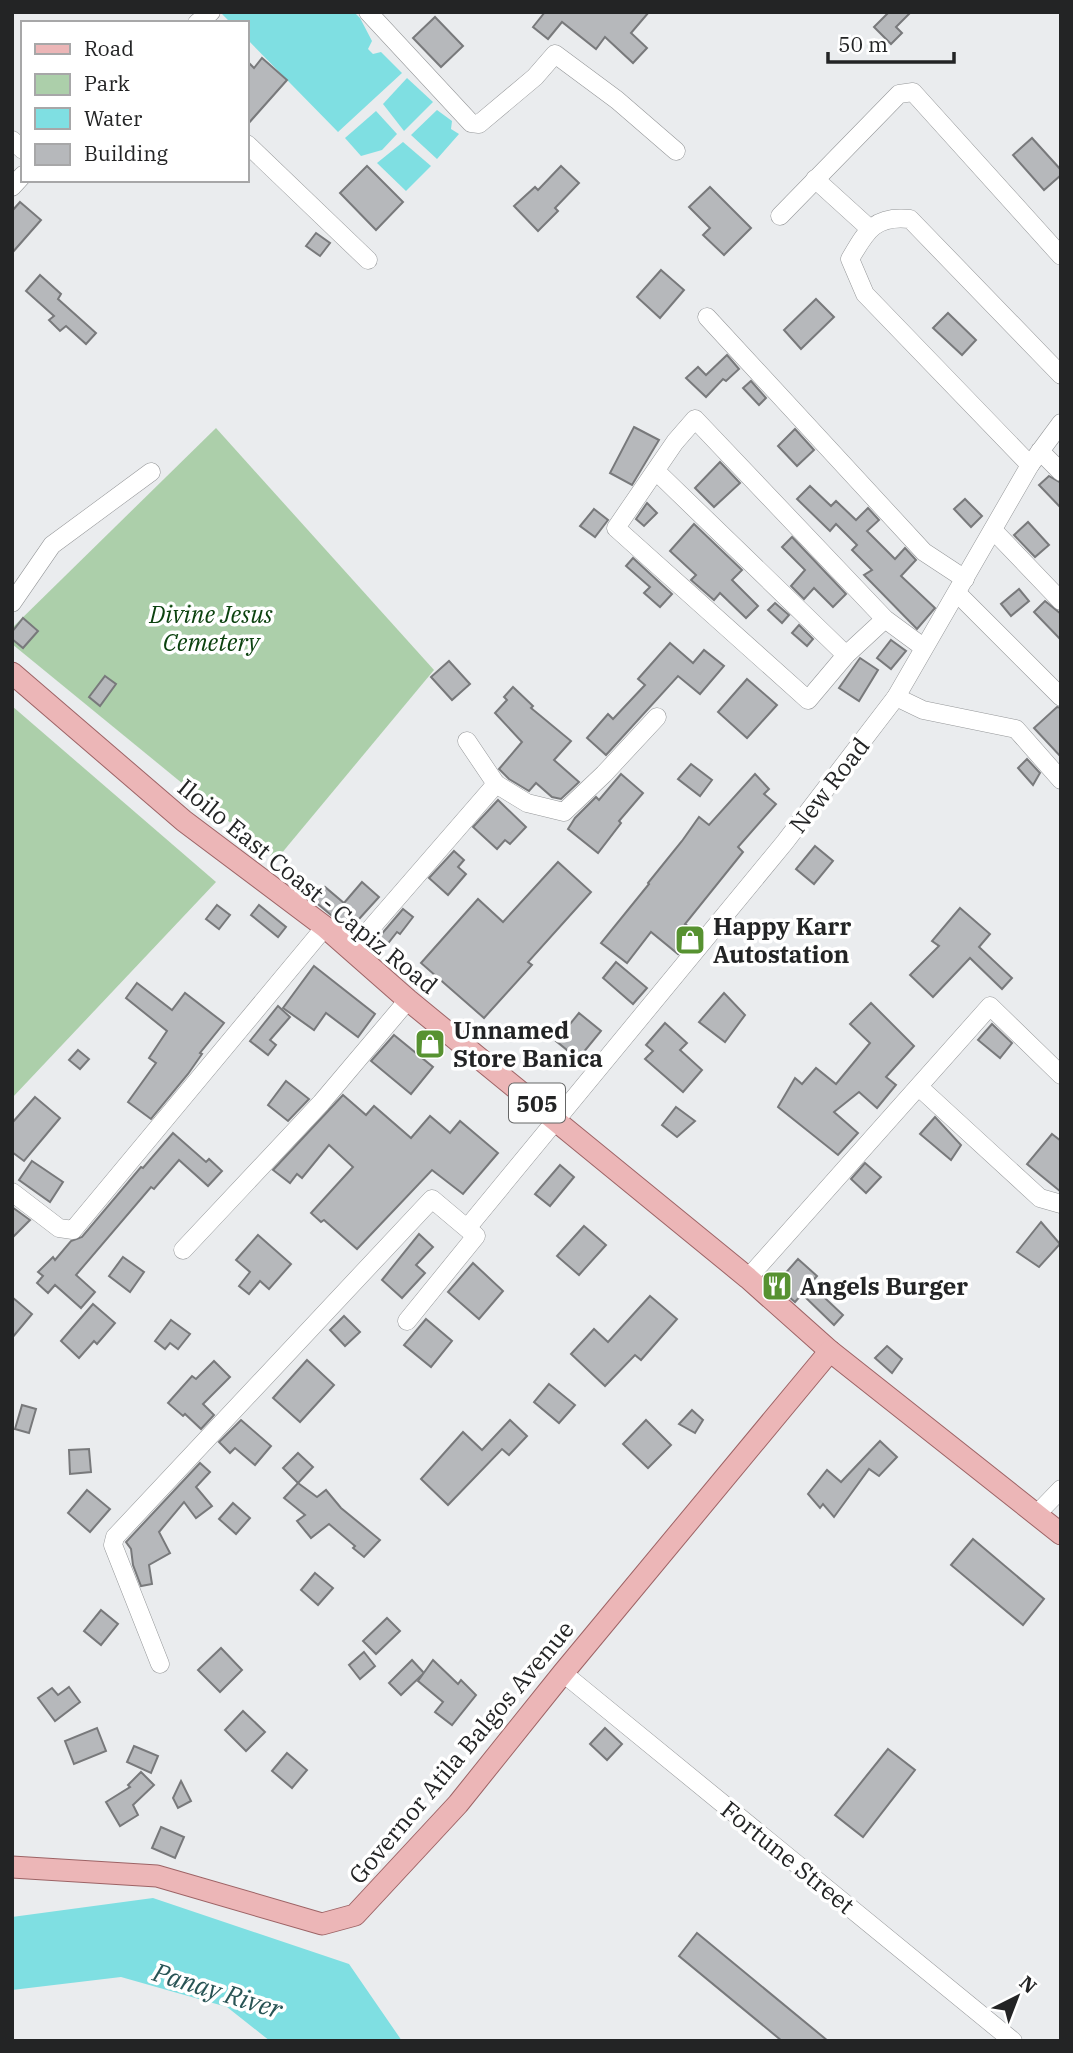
<svg xmlns="http://www.w3.org/2000/svg" width="1073" height="2053" viewBox="0 0 1073 2053" font-family="'IBM Plex Serif',serif">
<style>
.green{fill:#accfaa}
.water{fill:#7fdfe2}
.building{fill:#b6b8bb;stroke:#78797b;stroke-width:2}
.lines{fill:none;stroke-linecap:round;stroke-linejoin:round}
.minor-casing{stroke:#959799;stroke-width:19}
.major-casing{stroke:#9d6365;stroke-width:23}
.minor{stroke:#fff;stroke-width:18}
.major{stroke:#ecb6b7;stroke-width:21}
.labels{text-anchor:middle;dominant-baseline:central;stroke-width:7;stroke-linejoin:round;paint-order:stroke}
.shield{fill:#fff;stroke:#656666;stroke-width:2}
.shield-label{font-size:23px;font-weight:bold;fill:#232425}
.park-label{font-size:24px;font-style:italic;fill:#0c420f;stroke:#fff}
.street-label{font-size:24px;fill:#232425;stroke:#fff}
.poi-label{font-size:24px;font-weight:bold;fill:#232425;stroke:#fff;text-anchor:start}
.water-label{font-size:26px;font-style:italic;fill:#285455;stroke:#fff}
</style>
<rect width="100%" height="100%" fill="#eaecee"/>
<!-- green -->
<g class="green">
<path d="M216,428L434,670L276,860L12,644V628Z"/>
<path d="M12,706L216,882L12,1098Z"/>
</g>
<!-- water -->
<g class="water">
<path d="M225,12H354L360,18L372,41L368,49L373,54L381,52L402,73L338,132L247,39V23H231L222,14Z"/>
<path d="M407,78L433,102L404,131L383,104Z"/>
<path d="M437,110L452,121L451,129L459,134L437,159L411,135Z"/>
<path d="M376,111L397,134L382,150L361,156L345,138Z"/>
<path d="M403,142L431,166L406,191L377,163Z"/>
<path d="M153,1898L349,1964L402,2041H270L227,2007L121,1977L12,1990V1917Z"/>
</g>
<!-- building -->
<g class="building">
<path d="M545,12H649L631,33L647,48L633,63L605,37L596,49L562,22L548,39L533,27Z"/>
<path d="M889,12H911L896,27L902,33L891,44L874,27Z"/>
<path d="M435,17L463,46L441,67L413,38Z"/>
<path d="M262,58L287,80L247,125V61L254,68Z"/>
<path d="M1032,138L1061,170V175L1044,190L1013,155Z"/>
<path d="M367,166L403,202L376,230L340,193Z"/>
<path d="M561,166L579,183L555,208L558,211L538,231L514,206L535,187L538,190Z"/>
<path d="M710,187L751,228L724,255L703,235L710,228L689,207Z"/>
<path d="M20,202L41,220L12,253V211Z"/>
<path d="M316,233L330,243L320,256L306,246Z"/>
<path d="M661,270L684,290L660,318L637,297Z"/>
<path d="M40,275L61,294L58,299L96,333L86,344L66,326L60,331L49,320L54,316L26,291Z"/>
<path d="M816,299L834,317L801,349L784,330Z"/>
<path d="M948,313L976,340L962,355L933,328Z"/>
<path d="M727,355L739,369L726,381L723,379L706,397L686,378L698,367L706,375Z"/>
<path d="M751,381L766,398L759,405L743,388Z"/>
<path d="M634,427L659,440L632,485L610,473Z"/>
<path d="M795,429L814,450L797,466L778,446Z"/>
<path d="M720,462L740,483L714,507L695,488Z"/>
<path d="M1049,476L1061,483V508L1039,485Z"/>
<path d="M810,486L831,506L836,501L856,520L868,508L879,520L867,531L895,559L905,548L916,560L901,576L935,608L917,629L864,575L872,570L852,550L857,545L836,524L830,531L797,499Z"/>
<path d="M965,499L982,516L971,527L954,509Z"/>
<path d="M647,503L657,513L644,526L636,519Z"/>
<path d="M594,509L608,520L595,537L580,526Z"/>
<path d="M1028,522L1049,545L1035,557L1014,535Z"/>
<path d="M694,524L742,570L732,580L758,606L746,618L720,593L714,600L691,580L696,575L670,551Z"/>
<path d="M792,537L846,594L833,607L814,588L804,599L791,586L805,570L782,547Z"/>
<path d="M633,558L672,594L660,607L644,593L650,587L626,566Z"/>
<path d="M1019,589L1029,601L1011,616L1001,604Z"/>
<path d="M1045,601L1061,614V640L1034,612Z"/>
<path d="M775,603L789,615L782,623L768,610Z"/>
<path d="M23,618L38,631L23,648L12,639V632Z"/>
<path d="M799,625L813,639L807,646L792,633Z"/>
<path d="M891,640L906,651L891,669L877,658Z"/>
<path d="M670,643L693,663L704,650L724,666L700,694L678,676L606,755L587,738L608,714L613,719L645,685L638,679Z"/>
<path d="M860,658L878,670L859,701L839,688Z"/>
<path d="M449,661L470,684L452,700L431,677Z"/>
<path d="M105,676L116,684L100,706L89,697Z"/>
<path d="M747,679L777,705L747,738L718,712Z"/>
<path d="M513,687L533,706L531,708L571,741L554,760L579,782L561,799L552,797L536,783L529,791L509,779L499,769L522,742L495,713L507,700L504,697Z"/>
<path d="M1057,707L1061,708V757L1034,728Z"/>
<path d="M1027,759L1040,773L1033,785L1018,768Z"/>
<path d="M691,764L712,780L700,796L678,779Z"/>
<path d="M621,774L643,793L619,821L621,823L598,853L568,829L575,818L596,797L599,800Z"/>
<path d="M755,774L769,789L764,794L776,804L738,847L743,852L685,924L696,932L678,954L651,932L627,963L601,943L649,884L648,883L682,841L699,817L709,825Z"/>
<path d="M498,800L526,827L510,844L505,840L497,849L473,827Z"/>
<path d="M815,846L833,861L814,884L796,869Z"/>
<path d="M454,851L464,860L458,867L466,874L448,895L429,878Z"/>
<path d="M558,862L591,892L528,962L532,965L484,1018L421,963L478,899L503,922Z"/>
<path d="M362,882L379,897L349,930L313,900L325,887L344,903Z"/>
<path d="M217,905L230,915L219,929L206,919Z"/>
<path d="M259,905L286,927L278,937L251,915Z"/>
<path d="M960,908L990,934L979,947L1012,978L1002,989L970,958L933,997L910,975L939,946L932,941Z"/>
<path d="M403,909L413,917L400,934L397,932L382,951L373,944Z"/>
<path d="M616,962L647,988L633,1004L603,978Z"/>
<path d="M314,966L375,1014L358,1037L326,1013L314,1030L283,1008Z"/>
<path d="M137,983L172,1010L185,993L224,1023L200,1053L202,1054L188,1074L151,1119L128,1102L156,1063L149,1058L167,1031L126,998Z"/>
<path d="M724,993L745,1015L725,1042L699,1022Z"/>
<path d="M871,1003L914,1046L886,1077L896,1085L877,1108L859,1092L834,1112L858,1133L838,1155L778,1107L795,1078L802,1084L816,1068L836,1084L870,1043L850,1024Z"/>
<path d="M278,1006L290,1017L270,1040L276,1045L268,1055L250,1041Z"/>
<path d="M579,1013L601,1031L578,1059L556,1041Z"/>
<path d="M665,1023L687,1043L680,1050L702,1070L683,1092L645,1059L653,1051L646,1045Z"/>
<path d="M992,1024L1012,1043L1000,1058L978,1040Z"/>
<path d="M394,1035L433,1067L411,1094L371,1061Z"/>
<path d="M78,1050L89,1059L80,1069L69,1060Z"/>
<path d="M286,1081L309,1099L288,1121L268,1105Z"/>
<path d="M343,1095L366,1115L374,1106L411,1138L430,1116L450,1133L460,1121L498,1153L463,1194L432,1170L357,1249L324,1220L321,1222L311,1213L353,1167L329,1145L302,1178L297,1174L290,1183L273,1170Z"/>
<path d="M35,1097L60,1118L24,1161L12,1152V1123Z"/>
<path d="M676,1107L695,1121L677,1137L662,1125Z"/>
<path d="M935,1117L961,1145L951,1160L920,1134Z"/>
<path d="M173,1133L206,1162L209,1159L222,1171L208,1186L179,1160L154,1189L151,1187L76,1275L95,1292L81,1308L55,1285L48,1293L37,1283L43,1276L38,1272L53,1257L55,1260L71,1241L82,1237L141,1167L143,1168Z"/>
<path d="M1052,1134L1061,1141V1192L1027,1164Z"/>
<path d="M32,1161L63,1182L50,1202L19,1180Z"/>
<path d="M865,1163L881,1177L866,1193L851,1179Z"/>
<path d="M560,1165L574,1177L550,1206L535,1194Z"/>
<path d="M12,1207L30,1220L12,1238Z"/>
<path d="M1041,1222L1060,1244L1039,1267L1017,1252Z"/>
<path d="M584,1226L606,1245L579,1275L557,1256Z"/>
<path d="M419,1234L433,1247L416,1265L425,1273L402,1298L382,1280Z"/>
<path d="M258,1235L291,1264L269,1289L260,1281L249,1294L239,1286L250,1272L236,1260Z"/>
<path d="M123,1257L144,1272L130,1292L109,1276Z"/>
<path d="M798,1259L817,1276L810,1284L843,1315L834,1325L802,1294L795,1302L775,1285Z"/>
<path d="M473,1263L503,1291L479,1319L448,1292Z"/>
<path d="M650,1296L677,1319L641,1360L635,1355L605,1386L571,1354L594,1329L608,1342Z"/>
<path d="M12,1297L32,1314L12,1338Z"/>
<path d="M93,1304L115,1323L97,1344L94,1341L79,1358L61,1341Z"/>
<path d="M344,1316L360,1332L345,1346L330,1330Z"/>
<path d="M426,1319L452,1341L431,1367L404,1345Z"/>
<path d="M171,1320L190,1334L178,1349L170,1343L165,1349L155,1341Z"/>
<path d="M887,1346L902,1359L892,1373L875,1358Z"/>
<path d="M307,1360L334,1385L300,1422L273,1398Z"/>
<path d="M214,1361L230,1377L203,1404L214,1415L201,1429L185,1414L183,1416L168,1403L192,1376L196,1379Z"/>
<path d="M549,1384L575,1405L559,1423L534,1402Z"/>
<path d="M22,1405L36,1409L29,1433L15,1429Z"/>
<path d="M692,1410L703,1420L695,1433L679,1424Z"/>
<path d="M241,1420L271,1446L255,1465L235,1448L230,1453L219,1442Z"/>
<path d="M510,1420L527,1436L509,1455L502,1449L448,1505L421,1479L463,1432L482,1450Z"/>
<path d="M646,1420L671,1445L648,1468L623,1444Z"/>
<path d="M880,1441L897,1457L879,1476L869,1469L834,1517L823,1504L820,1508L808,1494L827,1470L841,1482Z"/>
<path d="M89,1449L91,1472L70,1474L69,1450Z"/>
<path d="M298,1453L313,1467L298,1483L283,1468Z"/>
<path d="M200,1463L210,1472L196,1487L212,1506L196,1518L184,1502L159,1532L170,1553L149,1565L152,1584L141,1586L133,1565L131,1549L126,1542Z"/>
<path d="M298,1483L317,1497L326,1490L341,1508L380,1540L364,1557L353,1548L355,1546L329,1524L311,1538L297,1521L305,1515L284,1498Z"/>
<path d="M87,1490L110,1509L90,1532L68,1513Z"/>
<path d="M233,1503L250,1518L236,1534L219,1519Z"/>
<path d="M973,1539L1044,1599L1023,1625L951,1565Z"/>
<path d="M315,1573L333,1588L318,1605L301,1590Z"/>
<path d="M101,1610L118,1624L101,1645L84,1631Z"/>
<path d="M387,1618L400,1631L376,1654L363,1641Z"/>
<path d="M221,1648L242,1670L220,1692L198,1670Z"/>
<path d="M364,1652L375,1666L360,1679L349,1665Z"/>
<path d="M412,1660L424,1673L401,1695L389,1683Z"/>
<path d="M433,1660L458,1684L461,1680L476,1695L452,1725L435,1712L443,1702L418,1681Z"/>
<path d="M69,1687L80,1702L55,1721L38,1698L52,1688L58,1695Z"/>
<path d="M243,1711L265,1732L246,1751L225,1730Z"/>
<path d="M97,1728L106,1751L74,1764L65,1741Z"/>
<path d="M605,1728L622,1744L607,1760L590,1744Z"/>
<path d="M134,1746L158,1756L151,1773L127,1762Z"/>
<path d="M888,1749L915,1770L863,1837L835,1815Z"/>
<path d="M287,1753L307,1770L292,1788L272,1771Z"/>
<path d="M141,1772L154,1785L133,1805L138,1815L120,1826L106,1802L130,1787L128,1785Z"/>
<path d="M181,1781L191,1801L178,1808L173,1798Z"/>
<path d="M161,1827L184,1837L175,1858L152,1848Z"/>
<path d="M697,1933L828,2041H782L679,1956Z"/>
</g>
<g class="lines">
<!-- minor casing -->
<g class="minor-casing">
<g id="minor">
<path d="M368,12L471,123L479,124L535,77L555,54L617,100L676,151"/>
<path d="M197,23L211,12"/>
<path d="M12,140L23,150"/>
<path d="M247,144L368,260"/>
<path d="M815,179L869,228"/>
<path d="M12,187L23,175"/>
<path d="M780,216L899,94L913,92L1061,256"/>
<path d="M707,317L924,552L965,579"/>
<path d="M1040,451L1061,472"/>
<path d="M1030,465L865,294L850,259C866,232 874,215 910,219L1061,375"/>
<path d="M656,471L846,655"/>
<path d="M993,530L1061,601"/>
<path d="M957,593L1061,697"/>
<path d="M12,603L52,545L151,472"/>
<path d="M885,619L846,655L808,700L616,528L675,442L695,419L885,619L923,647"/>
<path d="M896,697L923,710L1016,729L1061,780"/>
<path d="M467,741L496,784L527,803L564,812L604,774L657,717"/>
<path d="M352,950L496,784"/>
<path d="M919,1087L1040,1198L1061,1204"/>
<path d="M12,1192L59,1228L73,1230L325,927"/>
<path d="M468,1227L785,842L896,697L1030,465L1061,423"/>
<path d="M183,1250L321,1103L408,1000"/>
<path d="M748,1278L990,1006L1061,1075"/>
<path d="M1036,1515L1061,1489"/>
<path d="M160,1664L113,1545L115,1537L432,1199L476,1236L407,1321"/>
<path d="M563,1673L1013,2041"/>
</g>
</g>
<!-- major casing -->
<g class="major-casing">
<g id="major">
<path d="M12,673L184,821L325,927L408,1000L748,1278L830,1351L1061,1534"/>
<path d="M12,1867L157,1876L322,1924L355,1915L458,1804L563,1673L830,1351"/>
</g>
</g>
<!-- minor -->
<use href="#minor" class="minor"/>
<!-- major -->
<use href="#major" class="major"/>
</g>
<!-- icons -->
<defs>
<g id="shop-square" transform="scale(1.575)"><rect x="-9" y="-9" width="18" height="18" rx="4" fill="#579231" stroke="#fff"/><path d="M-5-2.5h2.3a2.7 3.5 0 0 1 5.4 0H5L5.5 6h-11ZM-1.5-2.5h3a1.5 2.3 0 0 0-3 0Z" fill="#fff"/></g>
<g id="restaurant-square" transform="scale(1.575)"><rect x="-9" y="-9" width="18" height="18" rx="4" fill="#579231" stroke="#fff"/><path d="M-5-6h1v4h1v-4h1v4h1v-4h1v5L-1.5 .5V6h-2V.5L-5-1ZM5-6V6H3V1.5H1.5Q1.5-4 5-6Z" fill="#fff"/></g>
</defs>
<g fill-rule="evenodd">
<use href="#shop-square" x="690" y="940"/>
<use href="#shop-square" x="430" y="1044"/>
<use href="#restaurant-square" x="777" y="1286"/>
</g>
<g class="labels">
<!-- shield labels -->
<rect class="shield" x="509" y="1083.5" width="56" height="39" rx="5"/>
<g class="shield-label">
<text x="537" y="1103">505</text>
</g>
<!-- park labels -->
<g class="park-label">
<text x="211" y="614">Divine Jesus<tspan x="211" dy="28">Cemetery</tspan></text>
</g>
<!-- street labels -->
<g class="street-label">
<text transform="translate(829 785) rotate(-52)">New Road</text>
<text transform="translate(308 886) rotate(39)">Iloilo East Coast - Capiz Road</text>
<text transform="translate(461 1752) rotate(-50)">Governor Atila Balgos Avenue</text>
<text transform="translate(788 1857) rotate(39)">Fortune Street</text>
</g>
<!-- poi labels -->
<g class="poi-label">
<text x="713" y="926">Happy Karr<tspan x="713" dy="28">Autostation</tspan></text>
<text x="453" y="1030">Unnamed<tspan x="453" dy="28">Store Banica</tspan></text>
<text x="800" y="1286">Angels Burger</text>
</g>
<!-- water labels -->
<g class="water-label">
<text transform="translate(218 1990) rotate(17)">Panay River</text>
</g>
</g>
<!-- border -->
<rect width="1073" height="2053" fill="none" stroke="#232425" stroke-width="28"/>
<!-- legend -->
<rect x="21" y="21" width="228" height="161" fill="#ffffff" stroke="#a7a7a8" stroke-width="2"/>
<rect x="35" y="44" width="35" height="10" fill="#ecb6b7" stroke="#a7a7a8" stroke-width="2"/>
<text x="84" y="56" font-size="21" fill="#232425">Road</text>
<rect x="35" y="74" width="35" height="21" fill="#accfaa" stroke="#a7a7a8" stroke-width="2"/>
<text x="84" y="91" font-size="21" fill="#232425">Park</text>
<rect x="35" y="108" width="35" height="21" fill="#7fdfe2" stroke="#a7a7a8" stroke-width="2"/>
<text x="84" y="126" font-size="21" fill="#232425">Water</text>
<rect x="35" y="144" width="35" height="21" fill="#b6b8bb" stroke="#a7a7a8" stroke-width="2"/>
<text x="84" y="161" font-size="21" fill="#232425">Building</text>
<!-- north arrow -->
<g transform="translate(1017 1997) rotate(42)" stroke="#ffffff" stroke-width="5" paint-order="stroke">
<path d="M0-5L12 26L0 18L-12 26Z" fill="#232425"/>
<text y="-10" font-size="19" font-weight="bold" text-anchor="middle" fill="#232425">N</text>
</g>
<!-- scale -->
<path d="M828 52v10h126v-10" fill="none" stroke="#232425" stroke-width="3.5"/>
<text x="838" y="52" font-size="21" fill="#232425" stroke="#ffffff" stroke-width="5" paint-order="stroke">50 m</text>
</svg>
